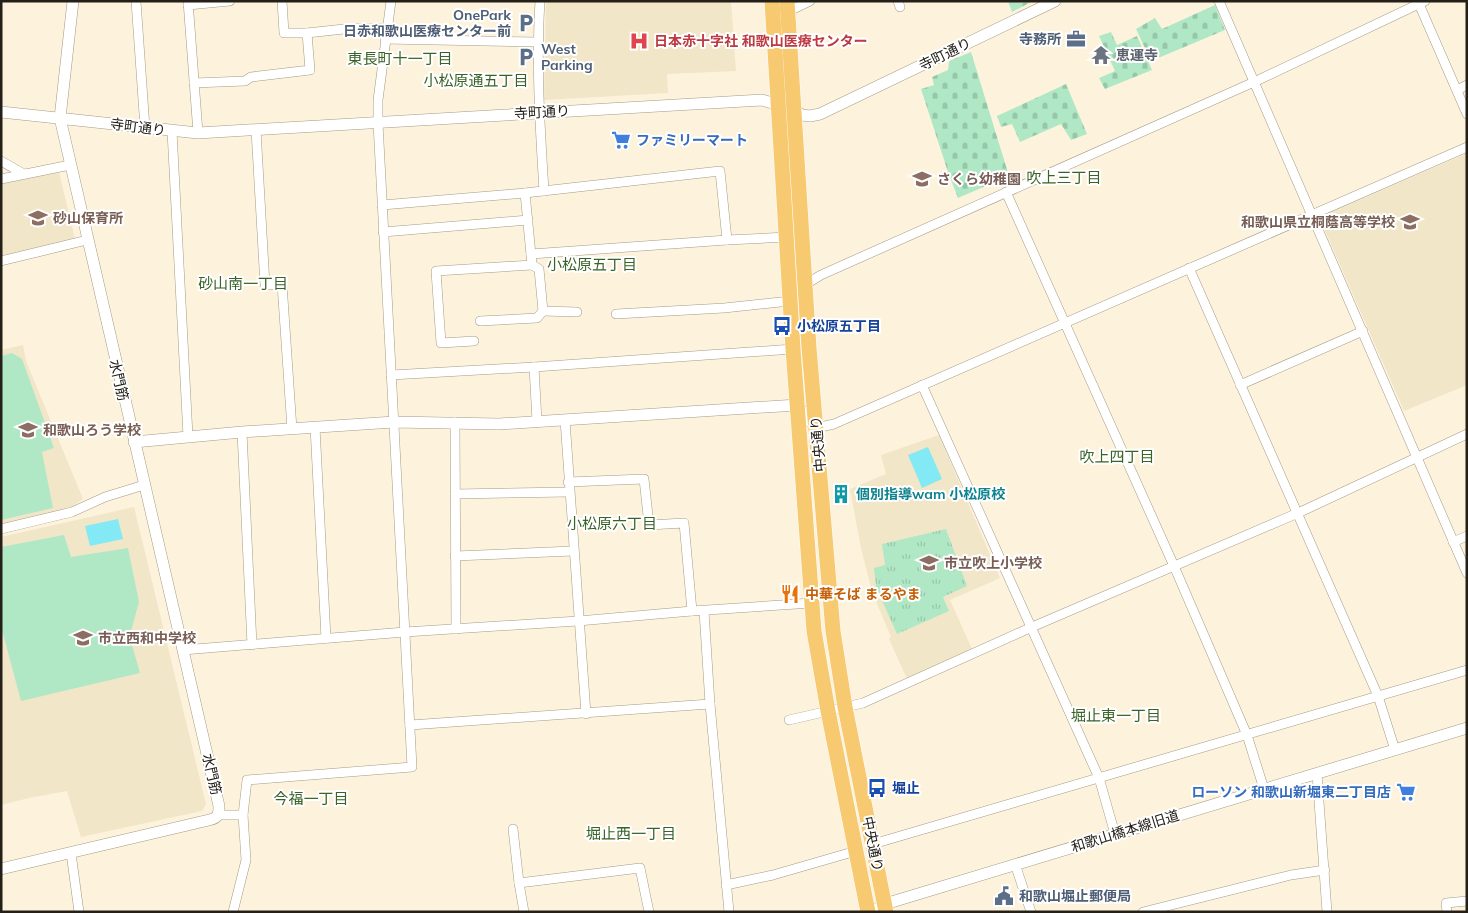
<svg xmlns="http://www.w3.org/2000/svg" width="1468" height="913" viewBox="0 0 1468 913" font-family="Mulish,'Noto Sans JP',sans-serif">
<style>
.built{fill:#f2e6c8}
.grass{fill:url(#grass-tufts)}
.cemetery{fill:url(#cemetery-stones)}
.pitch{fill:#b0e8c6}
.water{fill:#83e9f4}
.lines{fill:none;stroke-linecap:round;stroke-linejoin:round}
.street-casing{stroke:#a39b86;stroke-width:10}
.secondary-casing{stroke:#a39b86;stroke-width:12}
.highway-casing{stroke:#fff;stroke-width:16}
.street{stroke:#fff;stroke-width:9}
.secondary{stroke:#fff;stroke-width:11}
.highway{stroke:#f7ca72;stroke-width:15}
.labels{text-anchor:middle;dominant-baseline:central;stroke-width:4;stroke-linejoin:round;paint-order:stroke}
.service-label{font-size:14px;font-weight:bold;fill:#4e5e75;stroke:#fff;text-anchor:end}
.health-label{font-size:14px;font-weight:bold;fill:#be3a42;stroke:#fff;text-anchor:start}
.street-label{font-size:14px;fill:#242018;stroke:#fff}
.worship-label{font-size:14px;font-weight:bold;fill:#5b616d;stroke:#fff;text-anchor:start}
.shop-label{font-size:14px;font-weight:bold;fill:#366cbe;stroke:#fff;text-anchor:start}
.education-label{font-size:14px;font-weight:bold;fill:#785e54;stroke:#fff;text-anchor:start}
.transit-label{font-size:14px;font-weight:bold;fill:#164399;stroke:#fff;text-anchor:start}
.culture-label{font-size:14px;font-weight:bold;fill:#0d838f;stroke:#fff;text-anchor:start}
.food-label{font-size:14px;font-weight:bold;fill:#c56008;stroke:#fff;text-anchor:start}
.neighbourhood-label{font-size:15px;fill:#3a6327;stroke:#fff}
</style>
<defs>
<pattern id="grass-tufts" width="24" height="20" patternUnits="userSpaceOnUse" patternTransform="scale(1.25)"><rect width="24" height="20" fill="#b0e8c6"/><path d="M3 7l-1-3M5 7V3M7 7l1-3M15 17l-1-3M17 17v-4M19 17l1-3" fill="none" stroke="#97c7a9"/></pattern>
<pattern id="cemetery-stones" width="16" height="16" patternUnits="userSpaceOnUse" patternTransform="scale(1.25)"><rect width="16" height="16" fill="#b0e8c6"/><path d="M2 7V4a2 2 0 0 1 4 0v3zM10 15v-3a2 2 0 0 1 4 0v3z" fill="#97c7a9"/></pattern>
</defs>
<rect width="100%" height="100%" fill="#fdf3dd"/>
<!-- built -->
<g class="built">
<path d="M546,1H731L736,71L667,74L668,93L544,100Z"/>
<path d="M1467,153V385L1404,411L1323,226V216Z"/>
<path d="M59,172L75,239L1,256V184Z"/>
<path d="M23,345L26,361L83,499L69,509L1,524V350Z"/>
<path d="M939,435L1000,578L950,600L972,649L907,679L889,639L891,637L872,592L861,548L850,489L886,474L881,455Z"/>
<path d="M134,507L206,804L202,811L81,837L67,791L29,798L1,805V537Z"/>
</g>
<!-- grass -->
<path class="grass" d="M946,529L967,586L943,597L949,611L897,634L876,587L874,568L885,565L882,544Z"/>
<!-- cemetery -->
<g class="cemetery">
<path d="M1008,1H1033L1012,12Z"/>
<path d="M1215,5L1225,30L1151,61L1136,29L1155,18L1162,29Z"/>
<path d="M1111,32L1117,45L1137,36L1152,70L1105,89L1099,78L1115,71L1099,36Z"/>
<path d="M971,52L1009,176L958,198L948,172L921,89L934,85L932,77L948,70L949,61Z"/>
<path d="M1066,84L1087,134L1071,140L1061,124L1020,142L1012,124L1001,127L997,116Z"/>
</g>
<!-- pitch -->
<g class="pitch">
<path d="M12,353L22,359L54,448L42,452L53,508L1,520V356Z"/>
<path d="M64,535L71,557L128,548L139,602L131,631L132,645L140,673L21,701L1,626V547Z"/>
</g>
<!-- water -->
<g class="water">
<path d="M928,447L942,479L922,488L908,455Z"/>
<path d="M118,519L123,539L90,546L85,526Z"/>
</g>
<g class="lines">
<!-- street casing -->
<g class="street-casing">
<g id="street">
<path d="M136,1L145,128"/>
<path d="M188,1L198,133"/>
<path d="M540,1C536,65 540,127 544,191"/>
<path d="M898,1L900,7"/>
<path d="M1219,1L1467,573"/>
<path d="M1419,4L1467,114"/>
<path d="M188,5L230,1"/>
<path d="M785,13L810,1"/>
<path d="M307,33L353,28H387"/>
<path d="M385,39L537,42"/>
<path d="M194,83L245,81L251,77L310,70L307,33H284L282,1"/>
<path d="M1457,90L1467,85"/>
<path d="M256,130L265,285L282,284L292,429"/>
<path d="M172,131L188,436"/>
<path d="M1,161L24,174"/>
<path d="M1,179L70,165"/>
<path d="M1006,192L1174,566L1247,735L1264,789"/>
<path d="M382,205L525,193L720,171L727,240L787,237"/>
<path d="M383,232L528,220"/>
<path d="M531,254L727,240"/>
<path d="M1,261L87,240"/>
<path d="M532,265L539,269L543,311L577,312"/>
<path d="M1189,268L1378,696L1395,750"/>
<path d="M803,286L821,275L1254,82L1425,1"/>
<path d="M616,314L724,308L790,301L793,298"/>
<path d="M480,321L537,318L543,311"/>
<path d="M474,341L441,343L436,271L532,265L525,193"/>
<path d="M534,367L537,421"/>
<path d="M391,375L534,367L793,349"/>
<path d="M922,385L1099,778L1115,834"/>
<path d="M1240,385L1363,331"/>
<path d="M565,420L586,714"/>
<path d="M455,422L456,629"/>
<path d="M315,427L326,638"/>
<path d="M816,428L834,424L1467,147"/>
<path d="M242,432L252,645"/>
<path d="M568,482L644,479L649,525L684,523L692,611"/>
<path d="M455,494L569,492"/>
<path d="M1,529L72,512L105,497L144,485"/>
<path d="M1453,542L1467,536"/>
<path d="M455,556L573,551"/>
<path d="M704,611L710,704L729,912"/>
<path d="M183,650L405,632L578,621L692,611L812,603"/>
<path d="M789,720L863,703L1032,627L1298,513L1467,434"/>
<path d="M410,725L710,704"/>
<path d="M1317,774L1327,912"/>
<path d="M219,815H243"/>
<path d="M513,829L519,883L524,912"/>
<path d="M873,844L1467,670"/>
<path d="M71,853L79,912"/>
<path d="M1015,864L1031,912"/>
<path d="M519,883L640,868L649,912"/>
<path d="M726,885L773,875L856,851"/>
<path d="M233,912L246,860L243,815L247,780L412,767L378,123V100L391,1"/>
<path d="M1143,912L1291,875L1325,870"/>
<path d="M1447,912L1446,903L1467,901"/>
</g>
</g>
<!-- secondary casing -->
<g class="secondary-casing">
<g id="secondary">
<path d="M1,112L198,133L762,100L793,109L802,115L810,116L820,114L1055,1"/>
<path d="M134,442L242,432L394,422L499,424L797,405L816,428"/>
<path d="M1,869L209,820C218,818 219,815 219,806L60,118L73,1"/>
<path d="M872,912L885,904L1467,728"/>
</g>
</g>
<!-- highway casing -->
<g class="highway-casing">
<g id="highway">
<path d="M772,1L793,349L814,631L828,711L868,912"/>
<path d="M787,1L809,348L833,631L845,707L886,912"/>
</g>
</g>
<!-- street -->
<use href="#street" class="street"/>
<!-- secondary -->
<use href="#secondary" class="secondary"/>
<!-- highway -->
<use href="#highway" class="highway"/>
</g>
<!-- icons -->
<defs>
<g id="parking-bare" transform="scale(1.5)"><path d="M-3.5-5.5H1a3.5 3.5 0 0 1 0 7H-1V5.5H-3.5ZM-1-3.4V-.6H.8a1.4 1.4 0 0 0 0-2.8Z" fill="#5c6f8a" stroke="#fff" stroke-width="2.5" paint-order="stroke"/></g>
<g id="office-bare" transform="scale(1.5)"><path d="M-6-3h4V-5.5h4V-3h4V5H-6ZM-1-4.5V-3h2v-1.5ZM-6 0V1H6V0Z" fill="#5c6f8a" stroke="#fff" stroke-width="2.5" paint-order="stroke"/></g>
<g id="hospital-bare" transform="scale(1.5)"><path d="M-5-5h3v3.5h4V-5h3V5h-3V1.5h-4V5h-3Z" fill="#e0444e" stroke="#fff" stroke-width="2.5" paint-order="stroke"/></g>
<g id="temple-bare" transform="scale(1.5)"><path d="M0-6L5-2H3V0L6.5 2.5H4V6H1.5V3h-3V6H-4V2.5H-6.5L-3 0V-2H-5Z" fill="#6b7280" stroke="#fff" stroke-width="2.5" paint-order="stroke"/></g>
<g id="supermarket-bare" transform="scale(1.5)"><path d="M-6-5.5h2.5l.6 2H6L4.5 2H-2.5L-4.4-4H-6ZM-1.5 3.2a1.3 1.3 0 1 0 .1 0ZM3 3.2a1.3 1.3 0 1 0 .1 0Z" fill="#3f7fe0" stroke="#fff" stroke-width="2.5" paint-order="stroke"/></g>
<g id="school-bare" transform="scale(1.5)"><path d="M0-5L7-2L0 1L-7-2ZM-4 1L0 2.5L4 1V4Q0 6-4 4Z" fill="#8d6e63" stroke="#fff" stroke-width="2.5" paint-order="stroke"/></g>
<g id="bus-bare" transform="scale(1.5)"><path d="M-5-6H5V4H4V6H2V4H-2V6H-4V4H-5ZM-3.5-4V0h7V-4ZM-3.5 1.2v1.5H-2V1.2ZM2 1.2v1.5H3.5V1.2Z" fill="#1a4fb4" stroke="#fff" stroke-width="2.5" paint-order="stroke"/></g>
<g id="building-bare" transform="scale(1.5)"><path d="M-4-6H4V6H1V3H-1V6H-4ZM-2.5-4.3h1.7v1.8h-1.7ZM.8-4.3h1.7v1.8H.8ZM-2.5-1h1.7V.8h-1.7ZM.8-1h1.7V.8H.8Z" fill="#0f9aa8" stroke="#fff" stroke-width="2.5" paint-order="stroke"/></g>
<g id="restaurant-bare" transform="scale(1.5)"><path d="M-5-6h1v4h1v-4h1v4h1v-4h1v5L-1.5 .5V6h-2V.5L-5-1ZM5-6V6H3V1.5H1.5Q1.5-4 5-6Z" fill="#e8710a" stroke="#fff" stroke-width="2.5" paint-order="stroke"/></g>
<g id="civic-bare" transform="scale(1.5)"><path d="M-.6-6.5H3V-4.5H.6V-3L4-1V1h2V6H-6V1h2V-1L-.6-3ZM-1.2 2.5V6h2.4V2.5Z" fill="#5c6f8a" stroke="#fff" stroke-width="2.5" paint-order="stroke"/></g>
</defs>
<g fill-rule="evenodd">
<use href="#parking-bare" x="526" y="23"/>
<use href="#office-bare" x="1076" y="39"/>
<use href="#hospital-bare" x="639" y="41"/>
<use href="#temple-bare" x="1101" y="55"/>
<use href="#parking-bare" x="526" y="57"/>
<use href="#supermarket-bare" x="621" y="140"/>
<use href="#school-bare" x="922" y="179"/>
<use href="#school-bare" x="38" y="218"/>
<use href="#school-bare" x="1410" y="222"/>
<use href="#bus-bare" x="782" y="326"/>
<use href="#school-bare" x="28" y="430"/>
<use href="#building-bare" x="841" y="494"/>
<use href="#school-bare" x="929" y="563"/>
<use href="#restaurant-bare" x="790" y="594"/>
<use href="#school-bare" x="83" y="638"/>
<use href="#bus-bare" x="877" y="788"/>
<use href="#supermarket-bare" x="1406" y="792"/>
<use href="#civic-bare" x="1004" y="896"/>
</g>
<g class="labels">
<!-- service labels -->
<g class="service-label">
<text x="511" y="15">OnePark<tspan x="511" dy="16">日赤和歌山医療センター前</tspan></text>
<text x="1061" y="39">寺務所</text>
<text x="541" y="49" text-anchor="start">West<tspan x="541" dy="16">Parking</tspan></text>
<text x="1019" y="896" text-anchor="start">和歌山堀止郵便局</text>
</g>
<!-- health labels -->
<g class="health-label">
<text x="654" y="41">日本赤十字社 和歌山医療センター</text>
</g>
<!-- street labels -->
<g class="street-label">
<text transform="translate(945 54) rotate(-26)">寺町通り</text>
<text transform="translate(542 112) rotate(-3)">寺町通り</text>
<text transform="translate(138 127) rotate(7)">寺町通り</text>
<text transform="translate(119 380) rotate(77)">水門筋</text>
<text transform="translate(818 444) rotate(-95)">中央通り</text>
<text transform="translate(212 774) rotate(77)">水門筋</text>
<text transform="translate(1125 831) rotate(-17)">和歌山橋本線旧道</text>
<text transform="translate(873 844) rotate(79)">中央通り</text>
</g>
<!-- worship labels -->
<g class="worship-label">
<text x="1116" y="55">恵運寺</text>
</g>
<!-- shop labels -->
<g class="shop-label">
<text x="636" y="140">ファミリーマート</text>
<text x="1391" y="792" text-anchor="end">ローソン 和歌山新堀東二丁目店</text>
</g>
<!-- education labels -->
<g class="education-label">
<text x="937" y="179">さくら幼稚園</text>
<text x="53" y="218">砂山保育所</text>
<text x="1395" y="222" text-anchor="end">和歌山県立桐蔭高等学校</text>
<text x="43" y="430">和歌山ろう学校</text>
<text x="944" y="563">市立吹上小学校</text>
<text x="98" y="638">市立西和中学校</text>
</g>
<!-- transit labels -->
<g class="transit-label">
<text x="797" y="326">小松原五丁目</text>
<text x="892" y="788">堀止</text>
</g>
<!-- culture labels -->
<g class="culture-label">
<text x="856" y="494">個別指導wam 小松原校</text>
</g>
<!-- food labels -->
<g class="food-label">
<text x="805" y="594">中華そば まるやま</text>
</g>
<!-- neighbourhood labels -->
<g class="neighbourhood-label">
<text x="400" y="58">東長町十一丁目</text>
<text x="476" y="80">小松原通五丁目</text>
<text x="1064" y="177">吹上三丁目</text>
<text x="592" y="264">小松原五丁目</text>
<text x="243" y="283">砂山南一丁目</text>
<text x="1117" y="456">吹上四丁目</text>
<text x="612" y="523">小松原六丁目</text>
<text x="1116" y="715">堀止東一丁目</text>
<text x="311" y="798">今福一丁目</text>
<text x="631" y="833">堀止西一丁目</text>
</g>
</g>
<!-- border -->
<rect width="1468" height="913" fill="none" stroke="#242018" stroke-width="5"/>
</svg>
